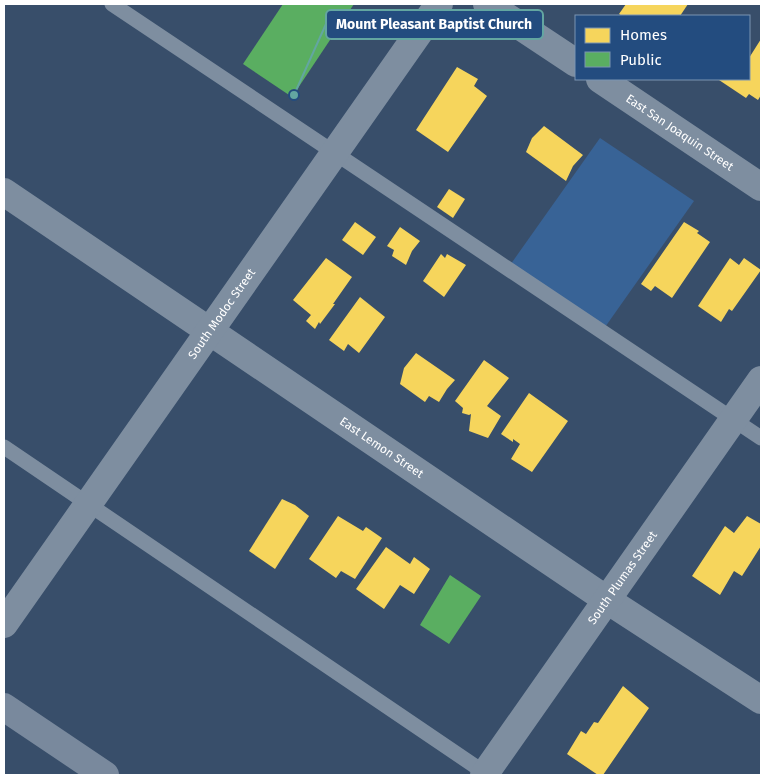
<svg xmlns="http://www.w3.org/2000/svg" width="765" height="779" viewBox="0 0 765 779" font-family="'Fira Sans',sans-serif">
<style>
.green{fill:#386396}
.homes{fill:#f6d55c}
.public{fill:#5aae61}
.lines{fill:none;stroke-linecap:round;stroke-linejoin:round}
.lane{stroke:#7e8ea0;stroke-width:15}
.street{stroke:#7e8ea0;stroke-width:28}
.secondary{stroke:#79899d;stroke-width:28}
.labels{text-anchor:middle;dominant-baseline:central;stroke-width:5;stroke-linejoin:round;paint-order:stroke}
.street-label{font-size:12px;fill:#fff;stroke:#234c7f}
.leader{fill:none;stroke:#63a6a1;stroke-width:2}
.callout-dot{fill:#63a6a1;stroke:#234c7f;stroke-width:2}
.callout{fill:#234c7f;stroke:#63a6a1;stroke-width:2}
.callout-label{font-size:14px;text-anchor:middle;font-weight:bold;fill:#fff}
</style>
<rect width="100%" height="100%" fill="#384e6a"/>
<!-- green -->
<path class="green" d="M600,138L694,201L603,330L508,268Z"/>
<!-- homes -->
<g class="homes">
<path d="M626,4H688L680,16H622L619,14Z"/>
<path d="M761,39V95L758,100L749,94L746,98L719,80L720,79H749V58Z"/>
<path d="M457,67L478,79L474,86L487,96L448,152L416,130Z"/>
<path d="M544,126L583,155L573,166L566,181L526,152L532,138Z"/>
<path d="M449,189L465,199L453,218L437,207Z"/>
<path d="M355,222L376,237L363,255L342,240Z"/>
<path d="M684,222L699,231L697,233L710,242L672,298L655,286L651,291L641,284Z"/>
<path d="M400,227L420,241L412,251L406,265L392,256L394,250L387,246Z"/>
<path d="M441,254L445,258L447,254L466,265L444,297L423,281Z"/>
<path d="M326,258L352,277L333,304H335L320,324L319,322L315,329L306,321L311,315L293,300Z"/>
<path d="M730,258L739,265L744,258L761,270L732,311L729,309L721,322L698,306Z"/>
<path d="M360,297L385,317L359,353L348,344L344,351L329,340Z"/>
<path d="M416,353L455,380L447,389L439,402L429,396L425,402L400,384L404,368Z"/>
<path d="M484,360L509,378L487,406L501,416L488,438L469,431L471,414L469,415L462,413L463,408L455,401Z"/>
<path d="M529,393L568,421L532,472L511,459L520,444L513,439V442L501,434Z"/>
<path d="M282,499L295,505L309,516L275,569L249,551Z"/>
<path d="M338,516L363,531L366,527L382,538L355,579L341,571L336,578L309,559Z"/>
<path d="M747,516L761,524V546L742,576L734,571L720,595L692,576L725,526L734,533Z"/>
<path d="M386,547L410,564L414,557L430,569L414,594L400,585L384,609L356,589Z"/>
<path d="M623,686L649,708L603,775H598L567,754L581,731L586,734L594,722L598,723Z"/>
</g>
<!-- public -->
<g class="public">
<path d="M283,4H354L292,97L243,64Z"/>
<path d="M450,575L481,596L449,644L420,625Z"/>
</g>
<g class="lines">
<!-- lane -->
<g class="lane">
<path d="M112,4L761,438"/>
<path d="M4,447L488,775"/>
</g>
<!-- street -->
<g class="street">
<path d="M487,4L576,63"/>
<path id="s1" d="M600,79L761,187"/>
<path id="s2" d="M4,192L607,600L761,700"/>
<path id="s3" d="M4,624L439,4"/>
<path id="s4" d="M484,775L761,380"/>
</g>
<!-- secondary -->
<path class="secondary" d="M4,707L105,775"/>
</g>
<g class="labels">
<!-- street labels -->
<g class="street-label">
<text stroke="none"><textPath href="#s1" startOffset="96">East San Joaquin Street</textPath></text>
<text stroke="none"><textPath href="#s3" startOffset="379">South Modoc Street</textPath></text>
<text stroke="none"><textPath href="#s2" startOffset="456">East Lemon Street</textPath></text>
<text stroke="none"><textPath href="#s4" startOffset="241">South Plumas Street</textPath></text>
</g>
</g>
<!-- callouts -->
<path class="leader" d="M294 95L326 24"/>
<circle class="callout-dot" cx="294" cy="95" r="5"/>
<rect class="callout" x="326" y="10" width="217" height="29" rx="5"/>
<g class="callout-label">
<text x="434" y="29">Mount Pleasant Baptist Church</text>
</g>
<!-- border -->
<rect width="765" height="779" fill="none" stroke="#ffffff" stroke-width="10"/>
<!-- legend -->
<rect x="575" y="15" width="175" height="65" fill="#234c7f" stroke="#7b94b2"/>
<rect x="585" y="28" width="25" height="15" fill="#f6d55c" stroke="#7b94b2"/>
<text x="620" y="40" font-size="15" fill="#ffffff">Homes</text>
<rect x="585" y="52" width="25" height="15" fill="#5aae61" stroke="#7b94b2"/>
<text x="620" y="65" font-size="15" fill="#ffffff">Public</text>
</svg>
